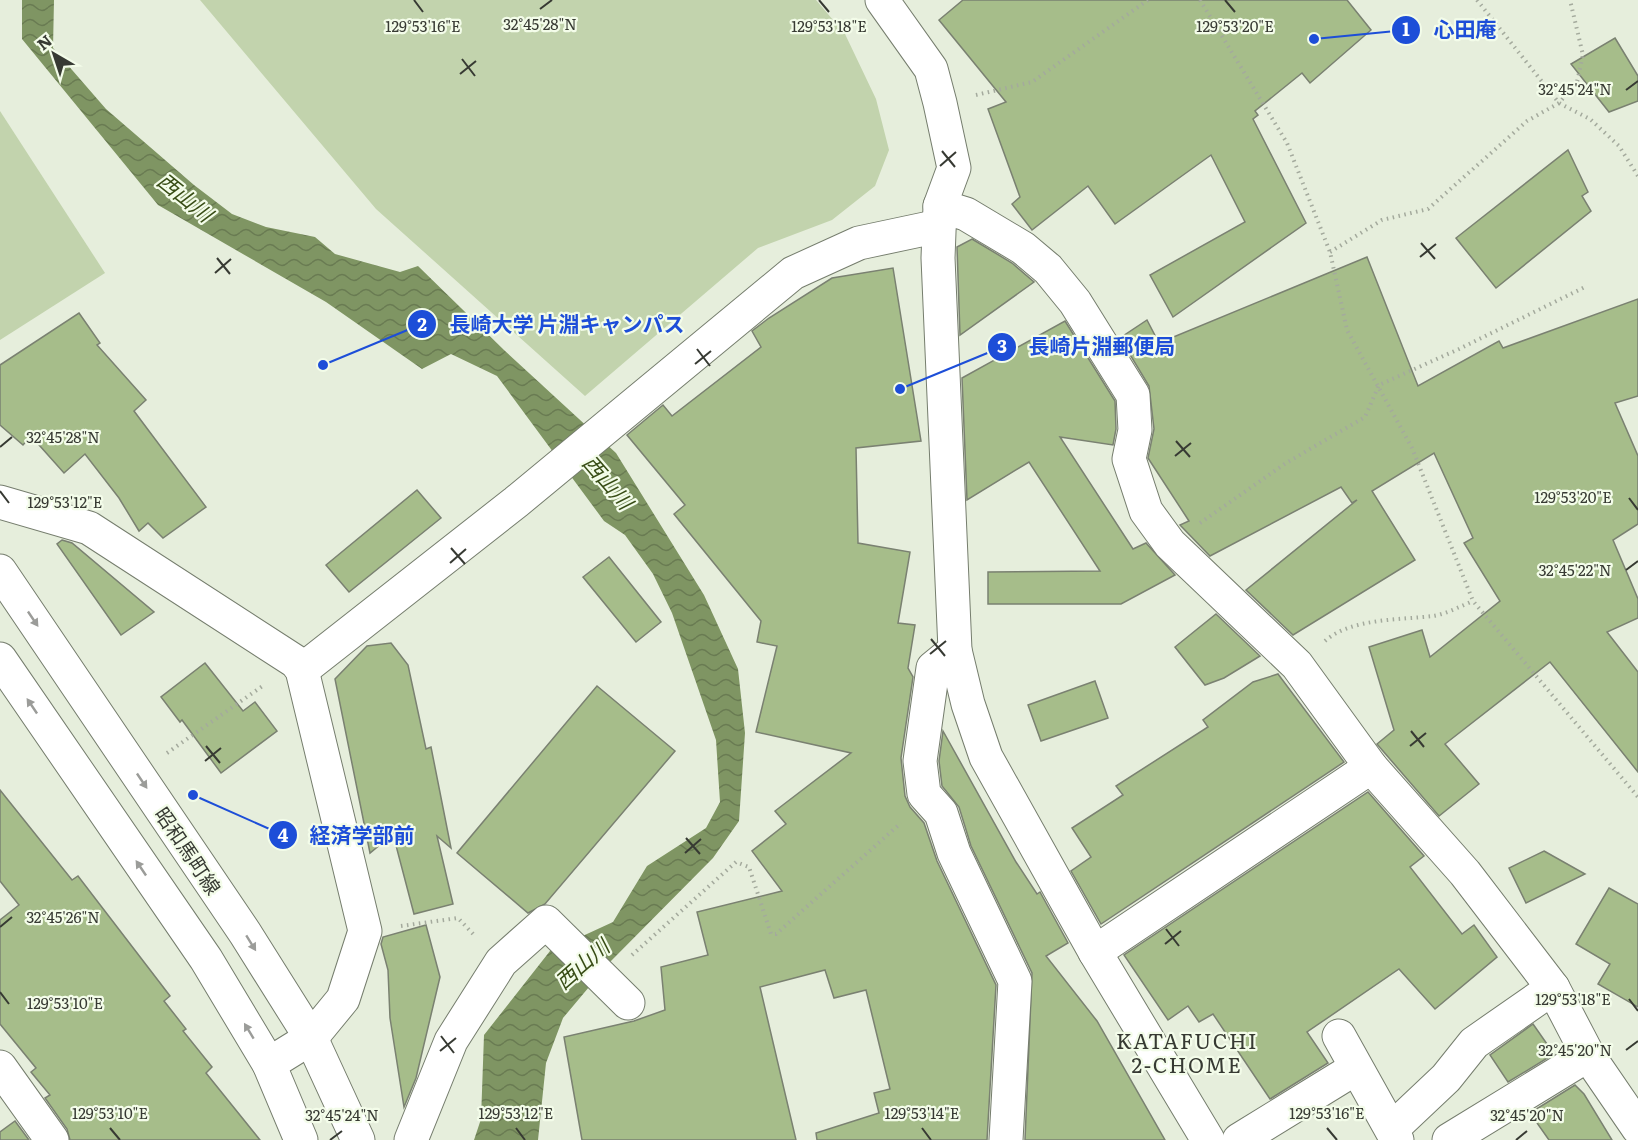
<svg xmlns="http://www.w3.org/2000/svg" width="1638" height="1140" viewBox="0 0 1638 1140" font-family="Literata,'Noto Sans JP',serif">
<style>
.green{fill:#c2d3ad}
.water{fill:url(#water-waves)}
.building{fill:#a6bd8a;stroke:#7a8171;stroke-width:1.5}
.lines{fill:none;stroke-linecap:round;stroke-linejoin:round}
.street-casing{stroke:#757d6d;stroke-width:35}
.secondary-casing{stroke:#757d6d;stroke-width:35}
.path{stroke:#a4aa9d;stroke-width:4;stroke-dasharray:1.5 4.5;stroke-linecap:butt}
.street{stroke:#fff;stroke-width:33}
.secondary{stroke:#fff;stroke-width:33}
.oneway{fill:#9b9c99}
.ticks{fill:none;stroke:#373a33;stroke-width:2}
.labels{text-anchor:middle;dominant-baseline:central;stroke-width:4.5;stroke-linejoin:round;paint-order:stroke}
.street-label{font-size:20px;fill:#373a33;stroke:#f3fce9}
.water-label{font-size:21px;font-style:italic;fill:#384d16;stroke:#f3fce9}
.neighbourhood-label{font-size:21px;letter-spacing:1.5px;fill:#373a33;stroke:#f3fce9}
.ticks-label{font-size:15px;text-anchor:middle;fill:#373a33;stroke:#f3fce9;stroke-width:4.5;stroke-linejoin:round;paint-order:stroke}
.leader{fill:none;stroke:#1d4ed8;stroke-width:2}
.callout-dot{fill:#1d4ed8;stroke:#f3fce9;stroke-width:2}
.mark-label{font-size:18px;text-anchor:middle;font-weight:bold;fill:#fff}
.callout-label{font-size:21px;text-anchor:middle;font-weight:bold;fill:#1d4ed8;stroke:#f3fce9;stroke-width:4.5;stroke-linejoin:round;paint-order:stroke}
</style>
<defs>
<pattern id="water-waves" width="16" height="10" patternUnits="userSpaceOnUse" patternTransform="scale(1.5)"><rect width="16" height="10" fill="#7f9563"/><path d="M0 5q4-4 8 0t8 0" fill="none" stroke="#697b52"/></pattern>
</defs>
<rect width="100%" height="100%" fill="#e6eedc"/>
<!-- green -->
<g class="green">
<path d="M200,0H816L845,34L876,99L889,150L875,186L832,220L758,248L585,396L376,209Z"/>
<path d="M0,111L105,273L0,340Z"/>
</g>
<!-- water -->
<path class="water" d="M22,0H54L53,48L106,109L194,185L232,214L266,227L315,237L335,254L400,272L418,266L504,350L616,453L704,595L738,669L745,733L739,821L713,858L610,962L563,1018L546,1063L538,1140H474L481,1119L484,1035L550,951L613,922L647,866L706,828L720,802L716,740L672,613L653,574L625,535L604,521L497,376L451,354L422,369L326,302L158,205L22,39Z"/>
<!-- building -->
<g class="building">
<path d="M963,0H1347L1371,30L1310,83L1302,73L1255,111L1258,115L1253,119L1306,223L1173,317L1150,275L1245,222L1211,155L1115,224L1088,186L1032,230L1012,204L1020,197L988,109L1006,102L939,20Z"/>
<path d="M1615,38L1638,76V101L1609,112L1571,64Z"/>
<path d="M1568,150L1588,192L1582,196L1591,211L1496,288L1456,238Z"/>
<path d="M972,239L1012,263L1034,282L960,335L957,247Z"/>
<path d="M1367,257L1418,386L1499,341L1503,348L1638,299V396L1615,403L1638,456V524L1613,540L1638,599V618L1607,632L1638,672V772L1550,662L1445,744L1479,784L1439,816L1377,744L1394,730L1369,647L1422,630L1430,657L1500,601L1464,543L1473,538L1434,453L1372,491L1415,560L1293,635L1246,590L1357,500L1352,503L1341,487L1210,556L1180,525L1189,521L1148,458L1154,429L1149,386L1120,338L1147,320L1159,343Z"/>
<path d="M893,268L921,441L856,448L858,543L910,552L898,623L915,625L908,668L913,677L901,758L905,796L910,807L924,823L937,861L996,985L987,1140H817L816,1133L879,1113L874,1093L890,1089L866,990L834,998L825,970L760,987L796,1140H582L564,1037L634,1021L665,1010L661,967L708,955L697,912L782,891L752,851L786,824L775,811L851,753L756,732L777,646L757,642L761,621L674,514L685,505L627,435L663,405L672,416L761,347L752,331L769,318L832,278Z"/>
<path d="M79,313L100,343L97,345L146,400L134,411L206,507L163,538L148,523L139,531L119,498L85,454L64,473L31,436L23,445L0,425V365Z"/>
<path d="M1065,321L1115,401L1116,429L1113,445L1060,437L1133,549L1146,543L1175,575L1121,604H988V572L1100,571L1029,462L967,500L962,378Z"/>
<path d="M417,490L441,518L349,592L326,565Z"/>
<path d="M62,540L72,543L154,612L121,635L57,544Z"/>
<path d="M609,557L661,622L636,642L583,577Z"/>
<path d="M1216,614L1260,656L1224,678L1205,685L1175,647Z"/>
<path d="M391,643L408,665L426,749L431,747L451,848L437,836L453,904L414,914L393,834L370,853L335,679L367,646Z"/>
<path d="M205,663L243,711L255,702L277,731L221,773L182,720L180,722L161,697Z"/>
<path d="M1278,674L1344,762L1101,924L1071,871L1091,857L1072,828L1123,795L1116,786L1208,727L1203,720L1253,682Z"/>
<path d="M1095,681L1108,718L1041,741L1028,705Z"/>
<path d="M597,686L675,751L545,904L528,913L457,853Z"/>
<path d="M943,731L1016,862L1037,894L1040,892L1068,943L1046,956L1097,1021L1165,1140H1025L1032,973L971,846L959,807L942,786L939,761Z"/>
<path d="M0,790L72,880L78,876L170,996L164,1001L186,1029L183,1031L212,1067L206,1073L260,1140H70L67,1129L45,1098L50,1095L31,1072L36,1068L0,1024V920L19,905L0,881Z"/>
<path d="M1368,792L1424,856L1410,867L1462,934L1474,925L1497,957L1435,1009L1399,969L1307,1032L1328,1063L1270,1099L1213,1014L1199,1022L1188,1006L1168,1020L1124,955Z"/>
<path d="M1544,851L1585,874L1526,903L1509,868Z"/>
<path d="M1609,888L1638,904V1007L1598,984L1610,964L1576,944Z"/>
<path d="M426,925L440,977L416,1078L404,1107L390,1018L388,970L381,944L383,937Z"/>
<path d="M1533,1024L1554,1054L1508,1082L1490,1055Z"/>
<path d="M1575,1085L1584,1094L1612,1140H1549L1530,1113Z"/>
<path d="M15,1121L29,1140H0V1132Z"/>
</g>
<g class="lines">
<!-- street casing -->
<g class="street-casing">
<g id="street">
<path d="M882,0L931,69L940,103L954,168L940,206L938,258L955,650L968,704L986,757L1095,952L1208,1140"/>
<path d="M940,206L966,214L1023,248L1048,269L1075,302L1133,395L1135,430L1129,459L1146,511L1170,544L1297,665L1371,767L1465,873L1553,988L1588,1055L1638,1128"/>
<path d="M0,502L89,528L296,662L302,670L365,931L343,999L311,1038L269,1064"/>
<path d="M955,650L933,668L920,761L924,794L941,813L954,853L1015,981L1006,1140"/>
<path d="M302,670L516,502L793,273L859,243L939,226"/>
<path d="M1095,952L1371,767"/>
<path d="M1339,1036L1397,1140"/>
<path d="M0,1067L52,1140"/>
<path d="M1392,1129L1446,1078L1474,1043L1553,988"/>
<path d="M411,1140L451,1041L501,962L546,922L628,1003"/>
<path d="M1239,1140L1356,1068"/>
<path d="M1449,1140L1588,1055"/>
</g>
</g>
<!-- secondary casing -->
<g class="secondary-casing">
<g id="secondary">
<path d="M0,571L245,933L311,1038L358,1140"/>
<path d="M0,659L206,959L269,1064L301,1140"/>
</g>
</g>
<!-- path -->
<g class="path">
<path d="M1200,0L1287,143L1330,252L1347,330L1412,448L1473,601L1638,797"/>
<path d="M1477,0L1559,103L1590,119L1619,146L1638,176"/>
<path d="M976,95L1032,82L1148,0"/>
<path d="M1330,252L1382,220L1428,209L1527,121L1559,103L1577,82L1583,55L1570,0"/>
<path d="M1200,523L1286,463L1365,417L1379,385L1459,349L1585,287"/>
<path d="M1325,641C1351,618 1400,620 1433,616C1446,614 1461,606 1473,601"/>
<path d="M167,753L264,685"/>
<path d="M401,926L458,918L475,936"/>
<path d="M632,955L736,862L749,867L771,934H776L901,823"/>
</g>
<!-- street -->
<use href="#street" class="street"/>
<!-- secondary -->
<use href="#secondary" class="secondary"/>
</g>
<!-- one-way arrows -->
<defs><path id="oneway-solid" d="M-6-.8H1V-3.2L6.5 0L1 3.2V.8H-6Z" transform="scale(1.5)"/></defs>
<g class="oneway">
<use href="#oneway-solid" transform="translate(33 619) rotate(56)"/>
<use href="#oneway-solid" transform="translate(32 706) rotate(-124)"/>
<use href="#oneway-solid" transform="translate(142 781) rotate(56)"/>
<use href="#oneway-solid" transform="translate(141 868) rotate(-124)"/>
<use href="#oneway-solid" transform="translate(251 943) rotate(58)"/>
<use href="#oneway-solid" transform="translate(249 1031) rotate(-121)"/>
</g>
<!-- ticks -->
<path class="ticks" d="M414,0L423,12M819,0L829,12M1225,0L1235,12M540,9L552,0M462,59L475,76M460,74L476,61M1626,90L1638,81M942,151L955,167M940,166L956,152M1421,243L1435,259M1420,257L1436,244M217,258L230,274M215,273L231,259M697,349L710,366M695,364L711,351M1176,441L1190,457M0,447L12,437M1175,456L1191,443M0,491L9,503M1629,498L1638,510M451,548L465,564M450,563L466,549M1626,570L1638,561M931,639L945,656M930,654L946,641M1411,731L1424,747M206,746L220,763M1410,746L1426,733M205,761L221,748M686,838L700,854M685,853L701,839M0,927L12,917M1166,929L1179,946M1165,944L1181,931M0,992L9,1004M1629,999L1638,1011M441,1036L454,1053M1626,1050L1638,1041M440,1051L456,1038M110,1128L120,1140M516,1128L525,1140M922,1128L931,1140M1327,1128L1337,1140M330,1140L342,1131M1516,1140L1527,1131"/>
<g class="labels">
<!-- street labels -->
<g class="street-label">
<text transform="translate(189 850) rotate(56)">昭和馬町線</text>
</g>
<!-- water labels -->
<g class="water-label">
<text transform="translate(186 196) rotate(39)">西山川</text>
<text transform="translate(609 481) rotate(49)">西山川</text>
<text transform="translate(581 963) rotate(-41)">西山川</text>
</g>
<!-- neighbourhood labels -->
<g class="neighbourhood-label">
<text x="1187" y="1039">KATAFUCHI<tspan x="1187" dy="24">2-CHOME</tspan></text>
</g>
</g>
<g class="ticks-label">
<text x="540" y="30">32°45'28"N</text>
<text x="423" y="32">129°53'16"E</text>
<text x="829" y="32">129°53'18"E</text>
<text x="1235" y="32">129°53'20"E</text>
<text x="1575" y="95">32°45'24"N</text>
<text x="63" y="443">32°45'28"N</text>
<text x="1573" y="503">129°53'20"E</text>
<text x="65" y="508">129°53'12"E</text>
<text x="1575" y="576">32°45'22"N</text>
<text x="63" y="923">32°45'26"N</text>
<text x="1573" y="1005">129°53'18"E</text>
<text x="65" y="1009">129°53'10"E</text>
<text x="1575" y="1056">32°45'20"N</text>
<text x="110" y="1119">129°53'10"E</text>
<text x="516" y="1119">129°53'12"E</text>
<text x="922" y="1119">129°53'14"E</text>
<text x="1327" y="1119">129°53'16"E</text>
<text x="342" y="1121">32°45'24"N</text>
<text x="1527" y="1121">32°45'20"N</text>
</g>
<!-- callouts -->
<path class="leader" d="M1314 39L1406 30M323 365L422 324M900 389L1002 347M193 795L283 835"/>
<g class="callout-dot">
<circle cx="1314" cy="39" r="6"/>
<circle cx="323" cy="365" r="6"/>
<circle cx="900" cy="389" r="6"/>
<circle cx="193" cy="795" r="6"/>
<circle cx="1406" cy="30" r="15"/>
<circle cx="422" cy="324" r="15"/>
<circle cx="1002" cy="347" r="15"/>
<circle cx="283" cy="835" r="15"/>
</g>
<g class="mark-label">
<text x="1406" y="36">1</text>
<text x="422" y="331">2</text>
<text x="1002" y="353">3</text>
<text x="283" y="842">4</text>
</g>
<g class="callout-label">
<text x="1465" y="37">心田庵</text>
<text x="567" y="332">長崎大学 片淵キャンパス</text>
<text x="1102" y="354">長崎片淵郵便局</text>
<text x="362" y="843">経済学部前</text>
</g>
<!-- north arrow -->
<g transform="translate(54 54) rotate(321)" stroke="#f3fce9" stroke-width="4.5" paint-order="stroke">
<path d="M0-4.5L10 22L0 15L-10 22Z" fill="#373a33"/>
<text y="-9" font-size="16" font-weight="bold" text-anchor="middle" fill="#373a33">N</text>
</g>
</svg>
